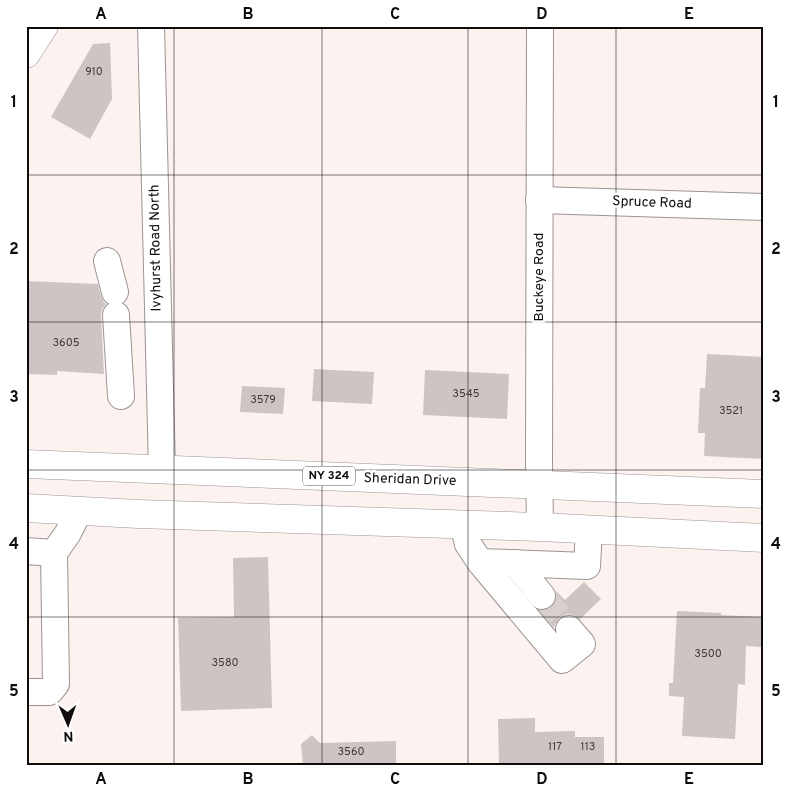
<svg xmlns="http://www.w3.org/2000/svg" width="790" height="792" viewBox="0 0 790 792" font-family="Overpass,sans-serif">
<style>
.building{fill:#cdc5c3}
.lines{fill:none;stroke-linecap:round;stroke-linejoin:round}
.minor-tunnel{stroke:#d8d0ce;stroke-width:26;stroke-dasharray:26 13;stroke-linecap:butt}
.minor-casing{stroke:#9c9492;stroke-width:28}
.major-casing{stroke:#9c9492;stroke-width:29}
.minor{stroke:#fff;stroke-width:26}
.major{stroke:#fff;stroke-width:28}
.grid{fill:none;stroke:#0f0c0b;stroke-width:1;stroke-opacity:0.55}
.labels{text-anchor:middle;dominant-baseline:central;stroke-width:5;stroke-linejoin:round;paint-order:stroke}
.number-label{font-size:11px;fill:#3e3a39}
.shield{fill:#fff;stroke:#575554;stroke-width:1}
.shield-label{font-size:12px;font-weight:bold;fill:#0f0c0b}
.street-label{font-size:14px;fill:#0f0c0b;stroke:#fff}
.neatline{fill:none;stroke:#0f0c0b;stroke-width:2}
.grid-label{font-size:16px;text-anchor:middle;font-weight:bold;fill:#0f0c0b}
</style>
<rect width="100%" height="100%" fill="#fcf3f1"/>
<!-- building -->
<g class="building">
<path d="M110,43L112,99L90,139L51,117L93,44Z"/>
<path d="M26,281L98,284L101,296L104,302L106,304L102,309L101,316L104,374L57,371V375L26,374Z"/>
<path d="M707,354L764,357V459L704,456L705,433H698L700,388H705Z"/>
<path d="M314,369L374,372L372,404L312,401Z"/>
<path d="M425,370L509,374L507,419L423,415Z"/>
<path d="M242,386L285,388L283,414L240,412Z"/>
<path d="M268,557L272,708L181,711L178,618L234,617L233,558Z"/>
<path d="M584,582L601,599L580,619L573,615L567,614L560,617L555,624L554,628L540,610L545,611L552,607L556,601L557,594L555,590L565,600Z"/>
<path d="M677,611L721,613V615L763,617L762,647L746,646L745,685L738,684L735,739L682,736L684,697L669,696V683H673Z"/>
<path d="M535,718V732L575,731V737H604V765L499,766L498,719Z"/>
<path d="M312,735L320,743L396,741V766H303L301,744Z"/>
</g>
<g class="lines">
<!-- minor-tunnel -->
<path class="minor-tunnel" d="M542,596L569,629"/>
<!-- minor casing -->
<g class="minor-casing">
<g id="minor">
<path d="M151,26L162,470"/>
<path d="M540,26L539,462L540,527"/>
<path d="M539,200L764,207"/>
<path d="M107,261L115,292"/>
<path d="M116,315L121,396"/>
<path d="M463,524L468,544L480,562L587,566L589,529"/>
<path d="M26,551L54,553L68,533L79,511"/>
<path d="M480,562L562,660L582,644L569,629"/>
<path d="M515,563L542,596"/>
<path d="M26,692H49L52,689L56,684L54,553"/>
</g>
</g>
<!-- major casing -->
<g class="major-casing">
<g id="major">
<path d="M26,54L44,26"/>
<path d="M26,464L764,494"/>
<path d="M26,508L138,514L540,527L764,538"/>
</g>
</g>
<!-- minor -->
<use href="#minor" class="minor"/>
<!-- major -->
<use href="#major" class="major"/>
</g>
<!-- grid -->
<path class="grid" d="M174,26V766M322,26V766M468,26V766M616,26V766M26,175H764M26,322H764M26,470H764M26,617H764"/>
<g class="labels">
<!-- number labels -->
<g class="number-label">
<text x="94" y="72">910</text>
<text x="66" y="343">3605</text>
<text x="466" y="394">3545</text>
<text x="263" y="400">3579</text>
<text x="731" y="411">3521</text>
<text x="708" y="654">3500</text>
<text x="225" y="663">3580</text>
<text x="555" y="747">117</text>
<text x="588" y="747">113</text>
<text x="351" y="752">3560</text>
</g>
<!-- shield labels -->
<rect class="shield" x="303" y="466.5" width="52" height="19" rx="4"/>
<g class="shield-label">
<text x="329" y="476">NY 324</text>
</g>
<!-- street labels -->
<g class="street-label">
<text transform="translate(652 203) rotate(2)">Spruce Road</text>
<text transform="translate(156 248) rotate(-91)">Ivyhurst Road North</text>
<text transform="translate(539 277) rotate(-90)">Buckeye Road</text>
<text transform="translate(410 480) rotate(2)">Sheridan Drive</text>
</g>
</g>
<!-- border -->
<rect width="790" height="792" fill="none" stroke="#ffffff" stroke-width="55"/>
<!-- north arrow -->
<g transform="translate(68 724) rotate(178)" stroke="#ffffff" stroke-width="4" paint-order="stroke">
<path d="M0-4L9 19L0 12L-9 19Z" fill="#0f0c0b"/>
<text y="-8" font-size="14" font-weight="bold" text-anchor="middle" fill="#0f0c0b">N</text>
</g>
<rect x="28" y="28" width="734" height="736" class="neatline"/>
<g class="grid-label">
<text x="101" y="19">A</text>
<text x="248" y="19">B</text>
<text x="395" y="19">C</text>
<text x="542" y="19">D</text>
<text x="689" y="19">E</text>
<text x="14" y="107">1</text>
<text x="776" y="107">1</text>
<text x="14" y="254">2</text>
<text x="776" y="254">2</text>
<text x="14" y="402">3</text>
<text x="776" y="402">3</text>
<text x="14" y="549">4</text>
<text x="776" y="549">4</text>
<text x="14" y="696">5</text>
<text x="776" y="696">5</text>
<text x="101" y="784">A</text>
<text x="248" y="784">B</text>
<text x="395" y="784">C</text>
<text x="542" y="784">D</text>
<text x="689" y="784">E</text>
</g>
</svg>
